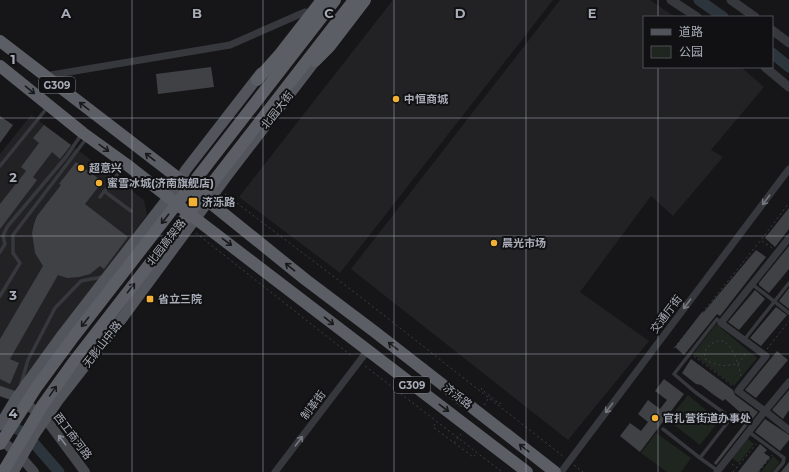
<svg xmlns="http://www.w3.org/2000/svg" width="789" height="472" viewBox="0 0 789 472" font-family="Montserrat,'Noto Sans SC',sans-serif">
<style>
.built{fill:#222225}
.green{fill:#1e261f}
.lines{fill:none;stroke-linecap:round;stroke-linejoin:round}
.river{stroke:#2c353c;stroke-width:11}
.building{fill:#404145}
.path{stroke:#3d3f44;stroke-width:1;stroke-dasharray:2 3;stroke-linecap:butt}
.service{stroke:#37383d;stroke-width:3.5}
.minor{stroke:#37383d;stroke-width:7}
.tertiary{stroke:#37383d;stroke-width:9}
.secondary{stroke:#45474d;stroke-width:10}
.primary{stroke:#53555c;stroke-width:11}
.trunk{stroke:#5b5e65;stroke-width:12}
.oneway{stroke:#18191b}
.oneway2{stroke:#757881}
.oneway3{stroke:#858993}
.grid{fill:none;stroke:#a8adb8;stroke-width:1;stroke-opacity:0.55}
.poi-dot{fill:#f2b134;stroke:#111113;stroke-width:1.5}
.labels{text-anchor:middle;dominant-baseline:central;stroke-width:4;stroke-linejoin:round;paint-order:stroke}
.shield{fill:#111113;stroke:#7b7e86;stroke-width:1}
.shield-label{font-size:10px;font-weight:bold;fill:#a8adb8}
.poi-label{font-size:11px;font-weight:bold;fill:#a8adb8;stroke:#111113;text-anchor:start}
.street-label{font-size:11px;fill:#a8adb8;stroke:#111113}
.grid-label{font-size:13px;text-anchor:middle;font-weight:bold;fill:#a8adb8;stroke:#111113;stroke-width:4;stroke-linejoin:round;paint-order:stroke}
</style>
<rect width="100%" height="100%" fill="#161618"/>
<!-- built -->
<g class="built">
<path d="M393,0H553L340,273L239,197Z"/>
<path d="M560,0H650L675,17H644V67H741L764,87L711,150L723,157L673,216L651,196L580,292L649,341L568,440L351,269Z"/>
<path d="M31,115L144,200L147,215L13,392L0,387V154Z"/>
</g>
<!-- green -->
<g class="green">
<path d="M716,324L757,358L734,386L693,354Z"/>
<path d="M688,395L719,421L700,445L668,420Z"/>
<path d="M656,433L691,458L681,472H667L641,453Z"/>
<path d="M747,438L754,444L739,463L732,458Z"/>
<path d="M773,456L780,462L772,472H761Z"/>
</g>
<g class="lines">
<!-- river -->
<g class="river">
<path d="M699,0L723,17"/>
<path d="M772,53L789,67"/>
<path d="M4,422L26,434L59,472"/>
</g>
</g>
<!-- building -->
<g class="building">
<path d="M211,67L214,87L158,94L156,74Z"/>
<path d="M0,116L13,125L0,143Z"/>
<path d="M44,125L71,145L60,159L52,152L33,177L37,180L0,229V204L26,171L21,167L39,143L33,138Z"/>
<path d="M76,162L99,179H101L103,183V185L99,186L85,204L128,237L104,269L100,266L90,274L79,277L67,278L58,275L10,359L19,363L10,384L0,379V339L43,266L35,253L32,233L34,224L37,216L61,185L59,184Z"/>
<path d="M789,208V229L775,247L765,238Z"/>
<path d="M789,246V269L769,293L759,285V283Z"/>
<path d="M756,250L766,257L720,316L717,314L684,355L675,347L702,312L703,313Z"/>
<path d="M789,288V309L779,301Z"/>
<path d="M755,290L765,299L739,330L728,322Z"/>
<path d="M776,307L787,315L761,346L750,338Z"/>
<path d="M777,351L788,360L756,398L745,390Z"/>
<path d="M691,359L733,390L735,395L758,412L716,465L714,463L748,419L725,399L723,401L714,395L701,385L696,384L682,373Z"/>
<path d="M664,379L684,394L640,452L620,436L630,423L641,431L648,422L638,414L648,400L660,409L667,400L655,391Z"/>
<path d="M789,390V410L783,419L772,410Z"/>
<path d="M765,419L789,435V440L780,451L755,432Z"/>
<path d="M760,444L767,450L764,453L770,457L758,472H738Z"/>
<path d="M789,462V472H781Z"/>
</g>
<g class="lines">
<!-- path -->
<g class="path">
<path d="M225,194L358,295L564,457"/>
<path d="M196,233L353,357"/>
<path d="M762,241L772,248"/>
<path d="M705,310L713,316"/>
<path d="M674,348L761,240L789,203"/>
<path d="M767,349L789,321"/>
<path d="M694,356L733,386"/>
<path d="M365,366L502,472"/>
<path d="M741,376C739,366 731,334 715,342C709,345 707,348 704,353L706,360C720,367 724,366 738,364L747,352"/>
<path d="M482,388L481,389L500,404L501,402"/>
<path d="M484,405L490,396"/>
<path d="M435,424L433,427L473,457L475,455"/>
<path d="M769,442L778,430"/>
<path d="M454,443L461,434"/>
<path d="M732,464L737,468"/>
<path d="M574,465L583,472"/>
<path d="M733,472L756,444"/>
<path d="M759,472L772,455"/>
</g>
<!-- service -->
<g class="service">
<path d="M0,166L47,108"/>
<path d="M104,191L131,211"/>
<path d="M100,197L124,166"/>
<path d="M0,252L5,244L3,236L7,227L66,157L81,135"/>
<path d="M752,284L789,313"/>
<path d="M0,296L20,263L13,253V235L86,139"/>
<path d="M744,340L789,283"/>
<path d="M21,384L28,360L55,308L81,281L102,277"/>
<path d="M663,429L700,458"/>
<path d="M749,432L784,458L783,463L775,472"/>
<path d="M718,471L700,458L731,418L695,392L674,374L717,319L721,323"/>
</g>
<!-- minor -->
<g class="minor">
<path d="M45,76L230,45L305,12"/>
<path d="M789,382L765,411L789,430"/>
<path d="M275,472L368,350"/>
<path d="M561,472L789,169"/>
<path d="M717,472L765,411L738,391L766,356L721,323L789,238"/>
</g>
<!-- tertiary -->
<g class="tertiary">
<path d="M671,0L697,17"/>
<path d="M731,0L755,17"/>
<path d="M772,30L789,43"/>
<path d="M765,67L789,87"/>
</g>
<!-- secondary -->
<g class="secondary">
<path d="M0,391L17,397L45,418L85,472"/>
<path d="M0,439L21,457L34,472"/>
</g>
<!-- primary -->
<g class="primary">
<path d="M0,425L17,397L62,335L181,181L185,171L261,73"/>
<path d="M13,472L36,432L59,399L123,317L229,173L315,61L318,54"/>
</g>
<!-- trunk -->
<g class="trunk">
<path d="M0,41L208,201L306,280L375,332L555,472"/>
<path d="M315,61L329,47L365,0"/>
<path d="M0,66L83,133L126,164L196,219L527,472"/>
<path d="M257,80L280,54L322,0"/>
<path d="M0,444L36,388L75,335L335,0"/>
<path d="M3,472L42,406L72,364L354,0"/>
</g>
</g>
<!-- one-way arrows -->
<defs><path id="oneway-shaft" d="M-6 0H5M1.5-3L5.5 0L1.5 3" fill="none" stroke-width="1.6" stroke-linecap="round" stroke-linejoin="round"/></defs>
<g class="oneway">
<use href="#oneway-shaft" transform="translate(30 90) rotate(39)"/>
<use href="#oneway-shaft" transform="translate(84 106) rotate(-142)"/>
<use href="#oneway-shaft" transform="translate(104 148) rotate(36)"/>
<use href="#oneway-shaft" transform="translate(150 157) rotate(-142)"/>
<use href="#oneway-shaft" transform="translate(165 219) rotate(128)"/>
<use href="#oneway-shaft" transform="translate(227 242) rotate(37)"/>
<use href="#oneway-shaft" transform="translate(290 267) rotate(-141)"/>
<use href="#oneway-shaft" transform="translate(131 288) rotate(-52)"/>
<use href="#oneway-shaft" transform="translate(329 321) rotate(39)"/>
<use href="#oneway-shaft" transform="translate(85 322) rotate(128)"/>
<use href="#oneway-shaft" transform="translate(393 346) rotate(-142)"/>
<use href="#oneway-shaft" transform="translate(53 391) rotate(-55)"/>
<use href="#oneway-shaft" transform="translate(444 408) rotate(37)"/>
<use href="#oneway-shaft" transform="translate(524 448) rotate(-142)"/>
</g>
<g class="oneway2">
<use href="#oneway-shaft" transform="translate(766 200) rotate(127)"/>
<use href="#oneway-shaft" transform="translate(687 304) rotate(127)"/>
<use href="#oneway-shaft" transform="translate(609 408) rotate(127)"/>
<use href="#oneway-shaft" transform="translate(299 441) rotate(-53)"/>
</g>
<use class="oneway3" href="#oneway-shaft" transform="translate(62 440) rotate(-127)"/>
<!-- grid -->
<path class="grid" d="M132,0V472M263,0V472M394,0V472M526,0V472M658,0V17M658,67V472M0,118H789M0,236H789M0,354H789"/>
<!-- markers -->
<g class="poi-dot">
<circle cx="396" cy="99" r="4"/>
<circle cx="81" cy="168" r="4"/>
<circle cx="99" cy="183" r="4"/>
<rect x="188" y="197" width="10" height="10" rx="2"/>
<circle cx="494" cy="243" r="4"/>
<rect x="146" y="295" width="8" height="8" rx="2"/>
<circle cx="655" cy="418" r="4"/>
</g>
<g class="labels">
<!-- shield labels -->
<g class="shield">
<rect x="39" y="77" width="36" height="16" rx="3"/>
<rect x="394" y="377" width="36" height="16" rx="3"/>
</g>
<g class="shield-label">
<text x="57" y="85">G309</text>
<text x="412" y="385">G309</text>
</g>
<!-- poi labels -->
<g class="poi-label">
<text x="404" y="99">中恒商城</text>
<text x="89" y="168">超意兴</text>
<text x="107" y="183">蜜雪冰城(济南旗舰店)</text>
<text x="202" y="202">济泺路</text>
<text x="502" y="243">晨光市场</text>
<text x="158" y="299">省立三院</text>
<text x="663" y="418">官扎营街道办事处</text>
</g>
<!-- street labels -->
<g class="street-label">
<text transform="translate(277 110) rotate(-52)">北园大街</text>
<text transform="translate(166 242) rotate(-52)">北园高架路</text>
<text transform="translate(666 314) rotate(-53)">交通厅街</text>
<text transform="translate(102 344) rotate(-52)">无影山中路</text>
<text transform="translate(458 396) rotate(38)">济泺路</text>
<text transform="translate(313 405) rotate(-53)">制革街</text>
<text transform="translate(73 436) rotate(53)">西工商河路</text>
</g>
</g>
<g class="grid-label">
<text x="66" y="18">A</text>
<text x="197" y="18">B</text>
<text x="329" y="18">C</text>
<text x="460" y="18">D</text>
<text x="592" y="18">E</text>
<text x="13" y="64">1</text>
<text x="13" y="182">2</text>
<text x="13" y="300">3</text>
<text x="13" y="418">4</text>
</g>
<!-- legend -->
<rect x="643" y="16" width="130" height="52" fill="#111113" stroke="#4d4f55"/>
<rect x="651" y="29" width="20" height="6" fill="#53555c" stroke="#4d4f55"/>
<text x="679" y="36" font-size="12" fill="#a8adb8">道路</text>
<rect x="651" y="46" width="20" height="12" fill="#1e261f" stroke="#4d4f55"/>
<text x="679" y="56" font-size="12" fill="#a8adb8">公园</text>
</svg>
